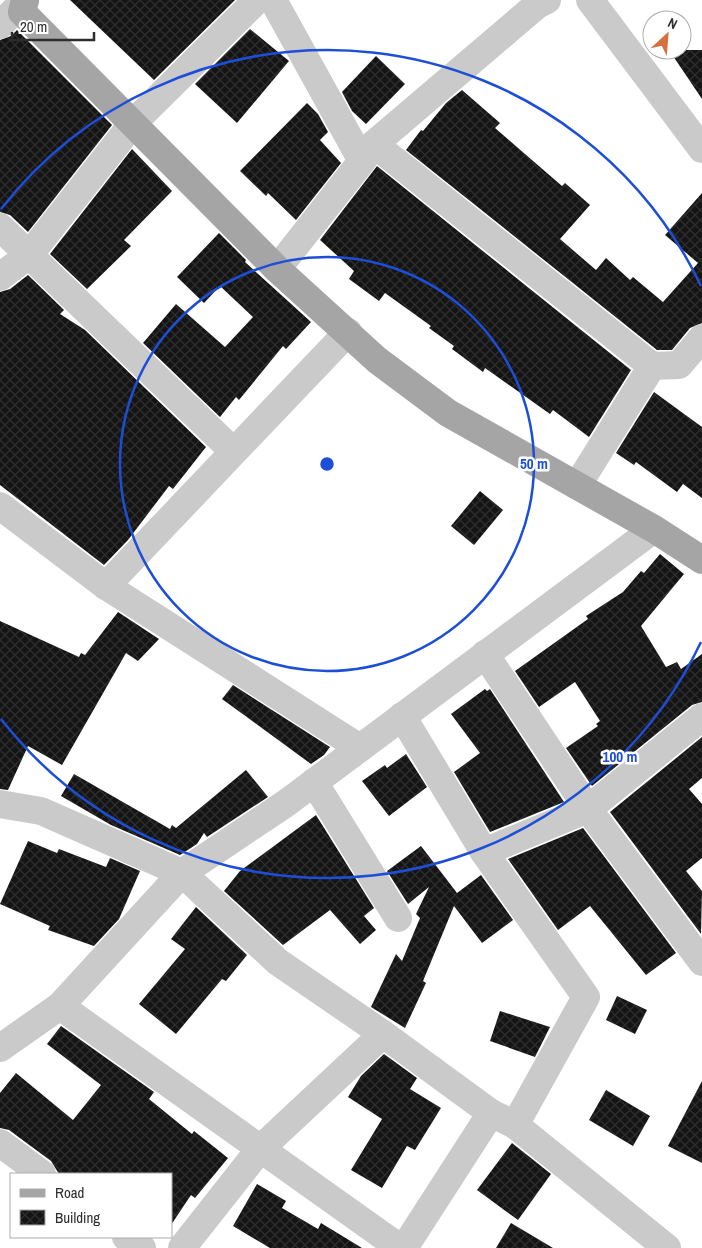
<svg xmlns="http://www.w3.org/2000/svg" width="702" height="1248" viewBox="0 0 702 1248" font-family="'Archivo Narrow',sans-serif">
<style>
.building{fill:url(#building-cross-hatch)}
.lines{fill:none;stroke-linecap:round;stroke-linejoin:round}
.minor{stroke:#cacaca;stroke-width:28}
.major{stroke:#a5a5a5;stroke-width:28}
.ring{fill:none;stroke:#1d4ed8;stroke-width:2.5}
.centre{fill:#1d4ed8;stroke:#fff;stroke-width:2.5}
.ring-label{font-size:15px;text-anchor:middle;font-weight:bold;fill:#1d4ed8;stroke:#fff;stroke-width:5;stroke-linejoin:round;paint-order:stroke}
</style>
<defs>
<pattern id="building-cross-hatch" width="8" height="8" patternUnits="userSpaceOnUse" patternTransform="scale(1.25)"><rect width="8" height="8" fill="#141414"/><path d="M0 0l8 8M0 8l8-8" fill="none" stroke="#2e2e2e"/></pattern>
</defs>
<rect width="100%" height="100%" fill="#fff"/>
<!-- building -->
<g class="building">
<path d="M70,0H235L154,80Z"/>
<path d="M250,29L289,61L237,123L195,84Z"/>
<path d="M17,30L112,125L28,232L10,215L0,212V40L11,36Z"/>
<path d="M669,50H702V99Z"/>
<path d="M376,56L405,84L366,124L352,111L342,92Z"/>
<path d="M462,90L500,123L495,128L562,186L565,183L590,205L560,239L596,270L606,258L630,280L633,277L663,302L698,263L665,235L702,193V323L690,328L672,350H657L406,150L421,130L423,131L446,103Z"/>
<path d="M307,103L318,114L328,132L320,140L341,163L296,220L268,193L266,196L240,171Z"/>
<path d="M132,149L172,191L124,240L131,246L87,289L50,254Z"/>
<path d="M377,166L631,370L589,437L553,410L550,414L485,368L483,372L452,349L454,346L429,328L431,326L385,293L379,301L349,279L354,271L320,240Z"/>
<path d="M219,233L246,260L245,262L311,322L286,349L283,346L239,400L236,397L220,417L143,343L176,304L225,347L253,317L220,286L204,303L177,277Z"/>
<path d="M28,275L64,310L60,314L85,330L206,447L173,489L169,486L128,540L104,565L0,485V292L10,289Z"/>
<path d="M654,392L702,427V498L683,484L677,492L636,462L634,465L616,453Z"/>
<path d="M480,491L503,510L474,545L451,526Z"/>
<path d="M660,554L684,574L641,626L666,667L677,662L681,669L702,654V702L692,705L592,786L566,748L598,726L596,724L600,721L575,682L539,707L515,671L588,619L586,616L623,592L641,571L644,573Z"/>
<path d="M118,612L159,639L138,661L126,653L62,765L28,746L8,790L0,789V621L79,657L81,653L85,655Z"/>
<path d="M233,685L330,747L324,755L311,764L222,699Z"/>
<path d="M485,689L487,691L490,689L564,802L490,832L454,772L480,753L451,714Z"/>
<path d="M702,737V778L689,789L702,804V858L686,871L702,891L701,934L610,812Z"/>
<path d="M406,754L427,787L389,816L362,781L385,765L387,768Z"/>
<path d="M246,770L268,797L207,837L204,833L197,844L180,855L111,825L61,796L74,774L170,829L172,825L176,828Z"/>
<path d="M316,815L374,908L364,916L376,930L360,944L330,910L283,945L224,891L240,871Z"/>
<path d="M583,828L676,953L646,975L590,906L558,930L508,859Z"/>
<path d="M28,841L57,853L59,849L106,867L110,858L140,871L119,919L94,946L48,930L50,926L0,904Z"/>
<path d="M421,846L457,893L481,875L513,920L482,943L454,906L423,981L426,983L405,1028L371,1007L396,954L402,961L420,918L416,914L429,887L408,904L387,871Z"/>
<path d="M196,907L247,955L226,981L222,979L176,1034L139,1004L185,949L171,939Z"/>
<path d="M617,996L647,1010L635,1034L606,1020Z"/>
<path d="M500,1011L550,1027L535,1057L490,1041Z"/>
<path d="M61,1026L154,1092L149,1099L192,1134L194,1131L228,1158L195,1198L191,1195L171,1225V1174H59L51,1161L9,1130L0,1128V1093L16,1073L73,1120L101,1085L47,1044Z"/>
<path d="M384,1054L417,1078L410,1089L441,1108L415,1150L407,1146L382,1188L351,1170L382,1119L348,1097L361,1076Z"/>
<path d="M702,1081V1163L668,1146Z"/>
<path d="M606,1090L650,1116L633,1146L589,1120Z"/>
<path d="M512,1143L551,1174L518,1220L477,1190Z"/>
<path d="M257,1184L286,1201L282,1208L318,1229L321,1223L362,1248H270L233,1226Z"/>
<path d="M511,1223L553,1248H496Z"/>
</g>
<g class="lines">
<!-- minor -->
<g class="minor">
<path d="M273,0L362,161L277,269"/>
<path d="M590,0L702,149"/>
<path d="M0,25L25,0"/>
<path d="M374,144L652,366"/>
<path d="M364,158L374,144L537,5L547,0"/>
<path d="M0,227L233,451"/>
<path d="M0,277L30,254L134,122L257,0"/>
<path d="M577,486L652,366L679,365L702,338"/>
<path d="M0,506L106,586L360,748"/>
<path d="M106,586L348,332"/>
<path d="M485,654L588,809L702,962"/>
<path d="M402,716L484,852L586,997L515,1125"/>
<path d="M314,782L398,918"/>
<path d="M0,804L41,811L182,873L285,804L654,529"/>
<path d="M484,852L588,809L702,717"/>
<path d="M60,1006L400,1248"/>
<path d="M0,1048L60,1006L182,873L278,962L383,1034L491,1113L515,1125L667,1248"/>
<path d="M0,1143L42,1174"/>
<path d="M126,1237L142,1248"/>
<path d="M182,1248L260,1149L383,1034"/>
<path d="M404,1248L491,1113"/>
</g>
<!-- major -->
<path class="major" d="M25,0L22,12L277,269L377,360L448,413L654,529L702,560"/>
</g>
<!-- distance rings -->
<g class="ring">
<circle cx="327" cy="464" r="207"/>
<path d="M701 642A414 414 0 0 1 1 719M1 209A414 414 0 0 1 701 286"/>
</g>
<circle cx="327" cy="464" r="8" class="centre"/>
<g class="ring-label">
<text x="534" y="469">50 m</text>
<text x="620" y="762">100 m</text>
</g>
<!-- legend -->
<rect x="10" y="1173" width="162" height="65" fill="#ffffff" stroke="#ababab"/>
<rect x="20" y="1189" width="25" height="8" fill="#a5a5a5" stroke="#ababab"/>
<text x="55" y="1198" font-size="15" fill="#2d2d2d">Road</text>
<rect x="20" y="1210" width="25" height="15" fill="url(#building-cross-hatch)" stroke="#ababab"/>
<text x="55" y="1223" font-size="15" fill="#2d2d2d">Building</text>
<!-- north arrow -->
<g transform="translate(667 35) rotate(26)"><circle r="24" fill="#ffffff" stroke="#ababab"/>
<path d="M0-4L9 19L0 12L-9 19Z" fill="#d5713d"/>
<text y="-8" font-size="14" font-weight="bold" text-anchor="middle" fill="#2d2d2d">N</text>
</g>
<!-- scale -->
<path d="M12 32v8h82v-8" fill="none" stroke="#2d2d2d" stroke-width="2.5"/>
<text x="20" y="32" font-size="15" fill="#2d2d2d" stroke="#ffffff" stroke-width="4" paint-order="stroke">20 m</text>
</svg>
